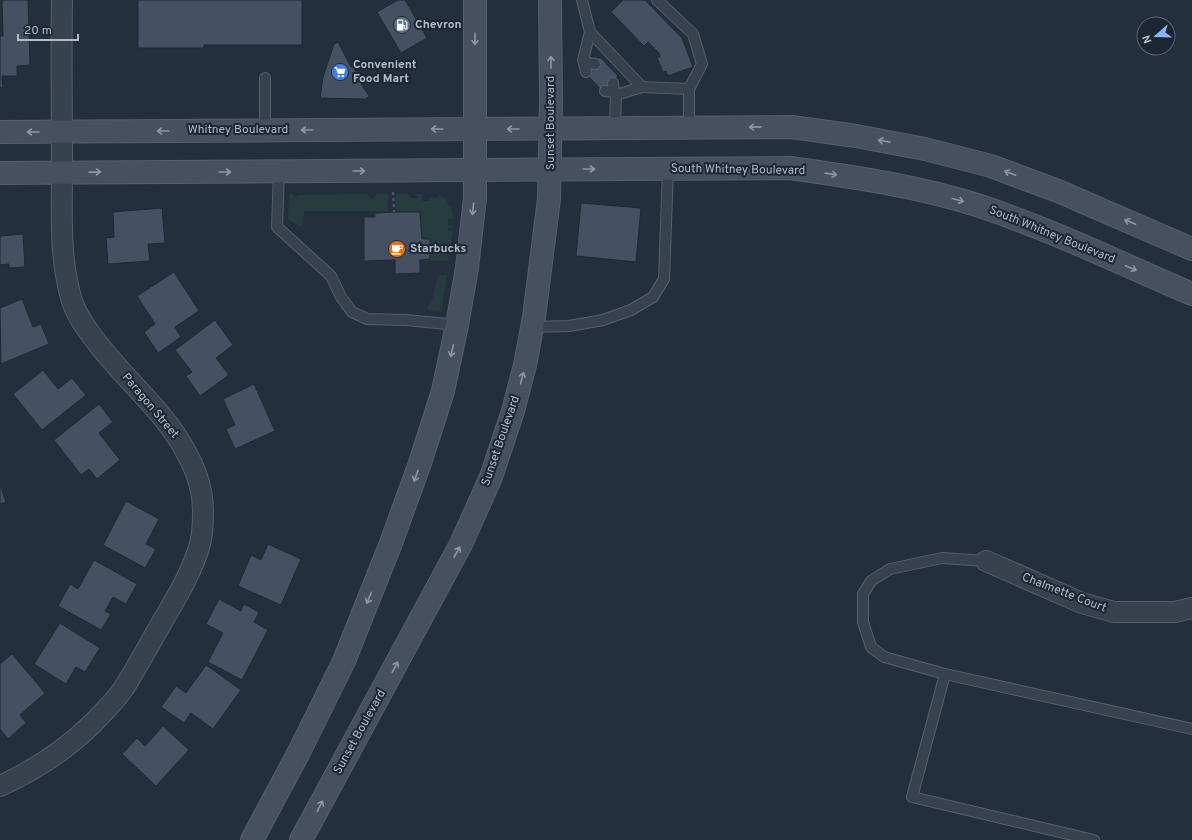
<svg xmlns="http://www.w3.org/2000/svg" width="1192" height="840" viewBox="0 0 1192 840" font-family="Overpass,sans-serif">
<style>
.green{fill:#263c3f}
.building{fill:#455162;stroke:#1f2835}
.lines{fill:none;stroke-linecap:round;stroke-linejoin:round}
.lane-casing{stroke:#565f6c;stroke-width:12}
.street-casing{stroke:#565f6c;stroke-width:22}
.secondary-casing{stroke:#565f6c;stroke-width:24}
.path{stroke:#44595c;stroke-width:2.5;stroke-dasharray:3 3;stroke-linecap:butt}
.lane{stroke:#38414e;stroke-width:10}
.street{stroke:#38414e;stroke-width:20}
.secondary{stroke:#465061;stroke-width:22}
.oneway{stroke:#8e96a5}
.labels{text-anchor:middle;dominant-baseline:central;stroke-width:4;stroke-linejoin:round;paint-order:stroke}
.poi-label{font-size:12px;font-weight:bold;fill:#b4bcc9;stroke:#1d2633;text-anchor:start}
.street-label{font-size:12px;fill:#b4bcc9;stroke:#1d2633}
</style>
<rect width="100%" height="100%" fill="#242f3e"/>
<!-- green -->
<g class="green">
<path d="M293,194L294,197H297V195L366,194L373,199L377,194H387L389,197L387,202L389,203L387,204L388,206V211H304L303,225L301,227L288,219L289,195Z"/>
<path d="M396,194H409L410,198H418V196H415L414,194H419L422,195V201H429V197L438,198L439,195L447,200L449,207L451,206L453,219H448V225L453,226V228H448V231H453L449,261H420V260L430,259V239H422L420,212H397L395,208L396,206H395L396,203L395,202L396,201L395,200Z"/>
<path d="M441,275H447L441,312L430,311L427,308L433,297L437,277Z"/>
</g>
<!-- building -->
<g class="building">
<path d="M2,0H28L30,65L17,66V76H2L3,88H0V36H3Z"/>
<path d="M138,0H302V45H204V48H138Z"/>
<path d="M398,0H405L427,38L401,53L377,12Z"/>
<path d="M623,0H645L682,38L693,67L668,76L666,71L663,72L657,58L660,57L659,53L648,42L644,46L611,12Z"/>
<path d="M338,42L351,67L353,66L362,83L361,84L369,96L366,99L320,98L323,77L334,44Z"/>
<path d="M600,57L618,76L602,91L584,71Z"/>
<path d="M581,203L641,208L636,262L576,256Z"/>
<path d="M162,208L165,243L148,244L150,261L108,264L106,238L114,237L113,212Z"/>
<path d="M395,212H420L422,239H430V259L420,260V273L395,274V260L364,261V217H375V213Z"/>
<path d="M23,234L25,267L9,268V264L0,265V236Z"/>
<path d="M174,272L199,311L175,327L181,337L158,353L144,332L155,324L137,296Z"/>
<path d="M22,299L33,327L41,324L49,344L1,364L0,308Z"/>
<path d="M215,320L233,345L216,358L229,375L200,396L186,376L192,372L175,350Z"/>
<path d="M43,370L58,389L72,378L86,395L42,430L13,394Z"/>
<path d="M254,384L275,431L235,449L226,429L235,425L223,399Z"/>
<path d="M99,404L113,422L99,433L120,460L97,479L89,469L81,475L54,440Z"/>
<path d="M0,484L6,502L0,504Z"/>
<path d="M126,501L159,519L146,544L156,549L145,568L103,545Z"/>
<path d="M268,544L301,559L281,605L238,586L251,555L261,560Z"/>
<path d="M94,560L137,584L126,604L113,597L105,611L111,614L101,630L58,606L70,584L78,589Z"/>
<path d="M219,599L241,611L244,604L259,612L254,622L268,630L242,680L208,662L223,633L206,624Z"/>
<path d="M60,623L100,648L85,672L76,667L66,684L34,664Z"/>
<path d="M12,654L45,693L20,715L26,723L8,739L0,729V664Z"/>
<path d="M206,665L241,690L213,729L191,713L184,723L161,707L176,686L186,693Z"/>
<path d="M163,726L189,750L156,786L122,754L137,738L145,746Z"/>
</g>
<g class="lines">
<!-- lane casing -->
<g class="lane-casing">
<g id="lane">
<path d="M582,0L590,32L642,87L689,89"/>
<path d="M657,0L693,34L702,64L689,89V128"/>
<path d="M584,62L583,60L590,32"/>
<path d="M586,72L584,62L595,64"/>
<path d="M605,91L614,92L613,83"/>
<path d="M614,92L616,95L642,87"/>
<path d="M615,127L616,95"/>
<path d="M265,130V78"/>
<path d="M279,171L277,227L331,276L341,297L352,312L367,319L406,320L457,325"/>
<path d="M532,327L569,326L603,320L631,310L653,297L664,279L668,169"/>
<path d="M986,561L942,558L890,569L871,581L863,594V622L871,647L884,657L945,674L1192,729"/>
<path d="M945,674L912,797L1094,840"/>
</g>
</g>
<!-- street casing -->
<g class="street-casing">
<g id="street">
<path d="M986,561L1082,603L1114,612H1175L1192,608"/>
<path d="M0,786C33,771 64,751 91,725C102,714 115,701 124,688C137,667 149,645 161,624C175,600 199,561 202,533C205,503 202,481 187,454C166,412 123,378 95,340C86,328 77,316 72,301C59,258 62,214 62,169C62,113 61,56 62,0"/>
</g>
</g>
<!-- secondary casing -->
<g class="secondary-casing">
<g id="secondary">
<path d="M0,132L792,127L856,136L925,149L991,166L1058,191L1192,249"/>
<path d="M0,173L790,168C854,177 918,186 980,206C1052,230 1122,264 1192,294"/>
<path d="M252,840L299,752L344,661L391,543L420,463L443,391L457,325L467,268L475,198V0"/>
<path d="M301,840L461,544L491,477L513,411L525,365L534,317L549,199L551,102L550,0"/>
</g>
</g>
<!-- path -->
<path class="path" d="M393,192L394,212"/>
<!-- lane -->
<use href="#lane" class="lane"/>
<!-- street -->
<use href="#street" class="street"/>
<!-- secondary -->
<use href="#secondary" class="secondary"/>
</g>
<!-- one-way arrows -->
<defs><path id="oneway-shaft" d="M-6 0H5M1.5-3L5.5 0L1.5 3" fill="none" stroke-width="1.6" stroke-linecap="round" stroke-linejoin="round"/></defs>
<g class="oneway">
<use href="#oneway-shaft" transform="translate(475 39) rotate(90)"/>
<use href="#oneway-shaft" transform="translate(551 62) rotate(-91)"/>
<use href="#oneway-shaft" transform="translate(755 127) rotate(179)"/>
<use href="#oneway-shaft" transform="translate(437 129) rotate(180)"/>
<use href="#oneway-shaft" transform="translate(513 129) rotate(180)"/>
<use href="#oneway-shaft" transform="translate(307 130) rotate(180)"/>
<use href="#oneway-shaft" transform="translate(163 131) rotate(180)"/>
<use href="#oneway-shaft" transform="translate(33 132) rotate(180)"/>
<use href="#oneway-shaft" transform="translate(884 141) rotate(-169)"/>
<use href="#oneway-shaft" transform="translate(589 169)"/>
<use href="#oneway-shaft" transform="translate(359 171)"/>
<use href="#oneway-shaft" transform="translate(95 172) rotate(-1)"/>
<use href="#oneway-shaft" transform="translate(225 172)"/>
<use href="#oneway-shaft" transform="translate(1010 173) rotate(-159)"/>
<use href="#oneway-shaft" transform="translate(831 174) rotate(8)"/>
<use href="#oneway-shaft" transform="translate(958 200) rotate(15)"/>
<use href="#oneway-shaft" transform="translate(473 209) rotate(96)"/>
<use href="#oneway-shaft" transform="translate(1130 222) rotate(-157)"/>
<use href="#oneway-shaft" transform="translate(1131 268) rotate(23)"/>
<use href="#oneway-shaft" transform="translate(452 351) rotate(103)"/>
<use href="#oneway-shaft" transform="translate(522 378) rotate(-76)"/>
<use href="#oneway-shaft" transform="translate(416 476) rotate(110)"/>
<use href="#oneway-shaft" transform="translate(457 552) rotate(-61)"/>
<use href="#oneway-shaft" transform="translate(369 598) rotate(112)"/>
<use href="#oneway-shaft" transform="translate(395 667) rotate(-62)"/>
<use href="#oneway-shaft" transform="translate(320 806) rotate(-62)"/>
</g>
<!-- icons -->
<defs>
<g id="fuel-disc" transform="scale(0.9)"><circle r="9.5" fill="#5c6f8a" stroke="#1d2633"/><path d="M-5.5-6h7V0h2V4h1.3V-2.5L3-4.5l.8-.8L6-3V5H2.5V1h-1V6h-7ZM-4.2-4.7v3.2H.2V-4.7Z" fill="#fff"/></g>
<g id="supermarket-disc" transform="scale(0.9)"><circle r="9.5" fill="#3f7fe0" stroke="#1d2633"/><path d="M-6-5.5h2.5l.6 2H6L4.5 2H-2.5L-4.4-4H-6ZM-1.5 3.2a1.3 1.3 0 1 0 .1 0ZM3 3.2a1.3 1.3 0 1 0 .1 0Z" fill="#fff"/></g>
<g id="cafe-disc" transform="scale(0.9)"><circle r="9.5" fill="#e8710a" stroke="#1d2633"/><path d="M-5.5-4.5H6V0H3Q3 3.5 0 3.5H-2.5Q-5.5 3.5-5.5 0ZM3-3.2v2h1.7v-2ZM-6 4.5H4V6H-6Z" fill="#fff"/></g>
</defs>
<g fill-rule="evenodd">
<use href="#fuel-disc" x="402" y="25"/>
<use href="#supermarket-disc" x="340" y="72"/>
<use href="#cafe-disc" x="397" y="249"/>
</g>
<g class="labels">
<!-- poi labels -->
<g class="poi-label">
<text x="415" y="25">Chevron</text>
<text x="353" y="65">Convenient<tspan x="353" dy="14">Food Mart</tspan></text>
<text x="410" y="249">Starbucks</text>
</g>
<!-- street labels -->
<g class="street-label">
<text transform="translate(551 123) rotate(-90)">Sunset Boulevard</text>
<text x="238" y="130">Whitney Boulevard</text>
<text transform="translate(738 170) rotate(1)">South Whitney Boulevard</text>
<text transform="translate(1052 235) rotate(22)">South Whitney Boulevard</text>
<text transform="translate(150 406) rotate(50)">Paragon Street</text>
<text transform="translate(501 441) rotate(-71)">Sunset Boulevard</text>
<text transform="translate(1064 593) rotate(21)">Chalmette Court</text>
<text transform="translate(360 732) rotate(-61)">Sunset Boulevard</text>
</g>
</g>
<!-- north arrow -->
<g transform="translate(1156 36) rotate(250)"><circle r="19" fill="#1d2633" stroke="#59626f"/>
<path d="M0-3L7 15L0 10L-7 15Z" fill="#8ab4f8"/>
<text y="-6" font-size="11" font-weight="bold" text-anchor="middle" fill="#b4bcc9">N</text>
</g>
<!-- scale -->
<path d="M18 34v6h60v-6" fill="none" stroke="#b4bcc9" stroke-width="2"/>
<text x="24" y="34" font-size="12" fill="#b4bcc9" stroke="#1d2633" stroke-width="3" paint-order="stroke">20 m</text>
</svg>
